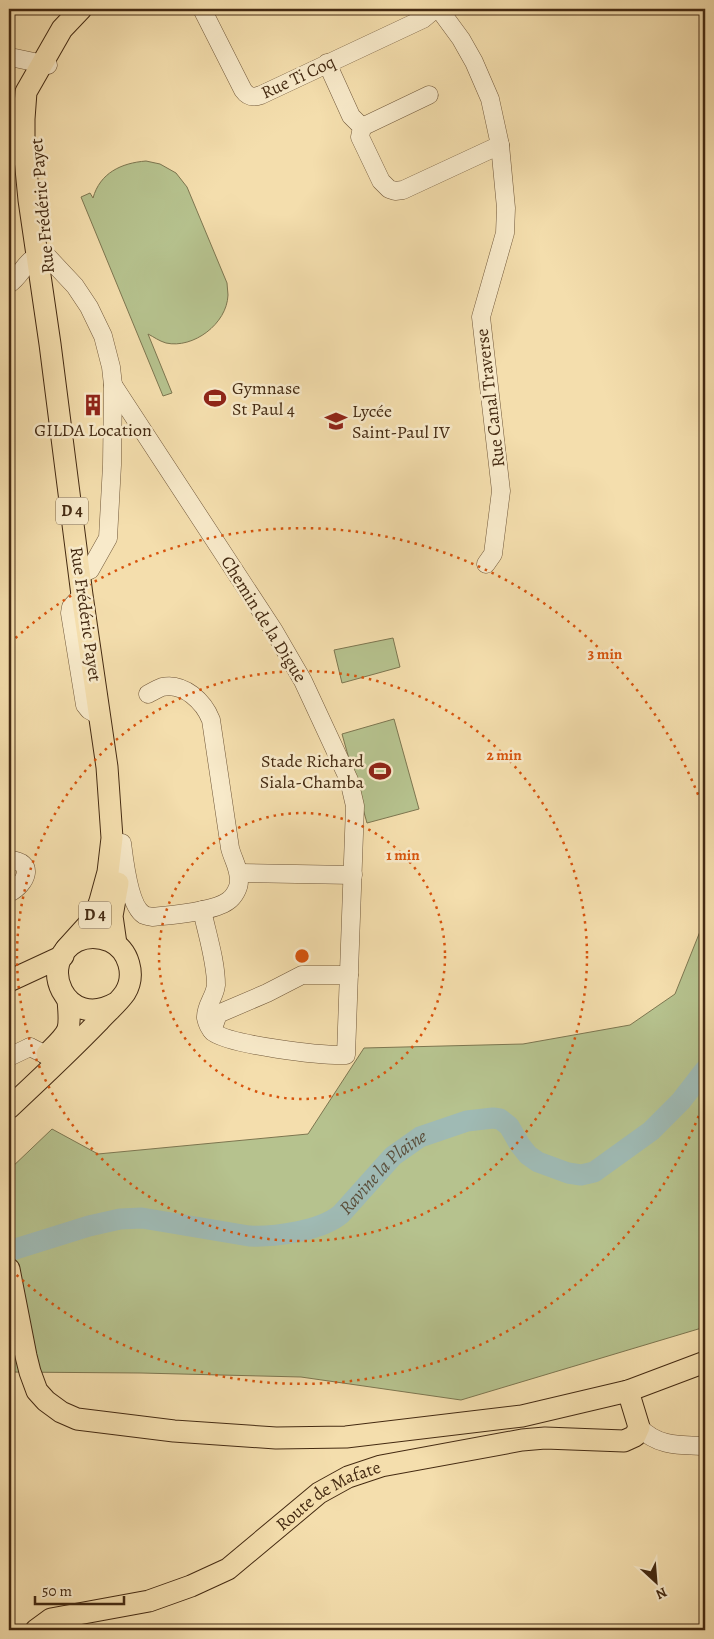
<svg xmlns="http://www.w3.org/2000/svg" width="714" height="1639" viewBox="0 0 714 1639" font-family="Alegreya,serif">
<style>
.green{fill:#b6c28e;stroke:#7d7650}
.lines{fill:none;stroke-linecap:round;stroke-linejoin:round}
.river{stroke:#9fbab4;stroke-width:21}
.minor-casing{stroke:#705739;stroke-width:19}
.major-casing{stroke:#442a12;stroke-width:23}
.minor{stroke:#f8eaca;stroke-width:18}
.major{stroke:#f4dead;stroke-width:21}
.ring{fill:none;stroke:#d8540d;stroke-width:2.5;stroke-dasharray:2.5 5}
.labels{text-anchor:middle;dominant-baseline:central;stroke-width:5;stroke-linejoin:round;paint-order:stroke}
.shield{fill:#f8eaca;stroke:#7a6449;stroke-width:1}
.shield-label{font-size:16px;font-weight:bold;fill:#442a12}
.street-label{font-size:18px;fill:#442a12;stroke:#f8eaca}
.poi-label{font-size:18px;fill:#442a12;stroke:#f8eaca;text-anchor:start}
.water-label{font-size:19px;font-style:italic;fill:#5b4e3a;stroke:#f8eaca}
.centre{fill:#d8540d;stroke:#f8eaca;stroke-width:2.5}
.ring-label{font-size:15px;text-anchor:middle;font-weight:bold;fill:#d8540d;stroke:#f8eaca;stroke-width:5;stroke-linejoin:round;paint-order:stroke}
</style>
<rect width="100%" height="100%" fill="#f4dead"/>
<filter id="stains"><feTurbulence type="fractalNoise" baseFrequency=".004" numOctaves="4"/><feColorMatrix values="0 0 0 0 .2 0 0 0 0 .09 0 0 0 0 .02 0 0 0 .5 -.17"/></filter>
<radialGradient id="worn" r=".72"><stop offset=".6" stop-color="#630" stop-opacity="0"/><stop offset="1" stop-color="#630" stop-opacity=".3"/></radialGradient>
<!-- green -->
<g class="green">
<path d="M146,161L160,164L176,173L187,187L227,283C227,287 228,291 228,295C227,324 193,349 166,343C159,341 154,337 148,334L172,393L163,396L81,197L90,193L93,198C100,173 121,163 146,161Z"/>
<path d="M393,638L400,667L342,683L334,650Z"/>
<path d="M394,719L419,809L367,823L342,734Z"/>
<path d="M705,919V1327L461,1400L301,1377L141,1373L9,1372V1170L52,1129L98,1154L308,1134L364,1048L523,1044L630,1025L675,994Z"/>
</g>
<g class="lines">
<!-- river -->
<path class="river" id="s1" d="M9,1251L89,1226L120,1219L142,1218L249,1236C275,1237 321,1231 341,1214L393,1156L420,1137L467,1121L493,1118L500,1119L509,1126L520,1145L528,1155L538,1162L568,1173L581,1175L594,1172L651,1131L681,1101L705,1070"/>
<!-- minor casing -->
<g class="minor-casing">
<g id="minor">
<path d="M202,9L243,90C248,97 253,98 261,95L423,19L435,9"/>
<path d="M439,9L461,39L474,62L490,99L500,145L506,208L505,233L481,317L501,491L493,554L486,564"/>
<path d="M9,59L15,58L48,65"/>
<path d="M327,63L351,116L362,127L360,137L381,181L389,189L395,191L403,190L500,145"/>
<path d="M362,127L429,95"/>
<path d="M9,284C24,274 25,256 46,255L75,286L89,307L103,336L111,367L113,385L112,465L108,538L90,570L80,574"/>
<path d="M113,385L274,631L303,681L349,780L355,806L346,1055C322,1056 230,1045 213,1032C210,1029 207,1023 206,1018C205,1006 215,997 216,985C216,961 207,934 202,910"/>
<path d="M82,595L71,607L70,613L85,705L89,710L100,716"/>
<path d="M122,843C124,859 129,906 144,915C146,916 149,916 152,917C171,915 213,912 228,901C234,897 239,888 239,881C239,867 233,860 230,848L211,720C204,702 184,682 162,687C157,689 152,692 148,694"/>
<path d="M9,860C36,861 27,884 9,893"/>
<path d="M239,873L353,875"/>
<path d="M212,1031L218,1014L267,993L302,975H349"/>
<path d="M30,1047L46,1055L60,1053"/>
<path d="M9,1057L30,1047"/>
<path d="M639,1427C658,1447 680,1445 705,1446"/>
</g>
</g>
<!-- major casing -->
<g class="major-casing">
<g id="major">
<path d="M116,944L112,916L118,883"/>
<path d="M66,949L94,918L100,901L108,872L112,838L107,767L82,595L50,344L29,200L24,148V119L26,92L62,29L81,9"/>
<path d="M9,981L63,956"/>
<path d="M47,1054C70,1031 71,1033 68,1000"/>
<path d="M9,1108C39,1080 70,1051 99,1021C107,1012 118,1003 125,993C136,975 129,950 110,941C100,937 88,936 77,941C36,962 65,1032 116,1003"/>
<path d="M9,1269L26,1356L30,1372L37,1391L46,1401L61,1412L77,1419L174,1431L276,1438L346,1437L522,1416L628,1391L705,1362"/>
<path id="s2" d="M36,1630L51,1619L149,1601L191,1586L228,1569L319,1493L348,1477L381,1466L522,1440L545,1438L624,1441L635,1436L639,1427L628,1391"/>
</g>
</g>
<!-- minor -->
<use href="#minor" class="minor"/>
<!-- major -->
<use href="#major" class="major"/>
</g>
<!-- distance rings -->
<g class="ring">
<circle cx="302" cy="956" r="143"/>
<circle cx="302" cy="956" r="285"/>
<path d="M704 1102A428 428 0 0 1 10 1269M10 643A428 428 0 0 1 704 810"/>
</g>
<!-- icons -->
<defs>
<g id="stadium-bare" transform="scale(1.725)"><path d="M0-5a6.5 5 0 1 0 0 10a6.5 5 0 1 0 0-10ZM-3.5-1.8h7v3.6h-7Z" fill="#8f2418" stroke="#f8eaca" stroke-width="2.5" paint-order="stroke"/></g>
<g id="building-bare" transform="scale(1.725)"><path d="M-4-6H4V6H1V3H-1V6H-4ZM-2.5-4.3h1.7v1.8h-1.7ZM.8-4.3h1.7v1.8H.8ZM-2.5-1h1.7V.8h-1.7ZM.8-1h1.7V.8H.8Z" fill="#8f2418" stroke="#f8eaca" stroke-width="2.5" paint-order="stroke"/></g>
<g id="school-bare" transform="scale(1.725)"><path d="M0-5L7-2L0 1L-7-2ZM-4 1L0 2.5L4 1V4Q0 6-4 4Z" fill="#8f2418" stroke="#f8eaca" stroke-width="2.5" paint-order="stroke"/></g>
</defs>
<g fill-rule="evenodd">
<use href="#stadium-bare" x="215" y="398"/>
<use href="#building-bare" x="93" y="405"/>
<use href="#school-bare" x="336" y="421"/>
<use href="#stadium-bare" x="380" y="771"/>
</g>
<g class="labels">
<!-- shield labels -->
<g class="shield">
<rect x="56" y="497.5" width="32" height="27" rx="4"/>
<rect x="79" y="901.5" width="32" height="27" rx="4"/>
</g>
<g class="shield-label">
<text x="72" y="511">D 4</text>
<text x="95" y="915">D 4</text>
</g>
<!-- street labels -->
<g class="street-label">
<text transform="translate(298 77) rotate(-25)">Rue Ti Coq</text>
<text transform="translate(42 206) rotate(-95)">Rue Frédéric Payet</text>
<text transform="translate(490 398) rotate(-97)">Rue Canal Traverse</text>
<text transform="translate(86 614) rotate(82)">Rue Frédéric Payet</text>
<text transform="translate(264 619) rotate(58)">Chemin de la Digue</text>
<text stroke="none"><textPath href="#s2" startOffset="329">Route de Mafate</textPath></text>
</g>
<!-- poi labels -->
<g class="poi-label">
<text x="232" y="388">Gymnase<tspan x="232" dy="21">St Paul 4</tspan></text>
<text x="352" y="411">Lycée<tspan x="352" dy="21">Saint-Paul IV</tspan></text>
<text x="93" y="430" text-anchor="middle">GILDA Location</text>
<text x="364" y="761" text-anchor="end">Stade Richard<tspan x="364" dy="21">Siala-Chamba</tspan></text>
</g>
<!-- water labels -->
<g class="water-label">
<text stroke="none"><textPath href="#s1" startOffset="402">Ravine la Plaine</textPath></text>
</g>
</g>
<circle cx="302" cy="956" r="8" class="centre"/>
<g class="ring-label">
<text x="605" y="659">3 min</text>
<text x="504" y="760">2 min</text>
<text x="403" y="860">1 min</text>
</g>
<!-- margin -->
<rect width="714" height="1639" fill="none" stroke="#f4dead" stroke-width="30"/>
<rect x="10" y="10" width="694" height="1619" fill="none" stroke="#442a12" stroke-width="2.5"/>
<rect x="15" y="15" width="684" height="1609" fill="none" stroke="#442a12"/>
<!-- north arrow -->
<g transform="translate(656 1582) rotate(154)" stroke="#f8eaca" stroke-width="4" paint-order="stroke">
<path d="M0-4L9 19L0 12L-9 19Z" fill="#442a12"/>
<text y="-8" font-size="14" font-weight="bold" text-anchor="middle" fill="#442a12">N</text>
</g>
<!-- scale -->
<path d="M35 1596v8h89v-8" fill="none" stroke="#442a12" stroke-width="2.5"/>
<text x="42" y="1596" font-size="15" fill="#442a12" stroke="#f8eaca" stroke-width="4" paint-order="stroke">50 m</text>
<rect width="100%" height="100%" filter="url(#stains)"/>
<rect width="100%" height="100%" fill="url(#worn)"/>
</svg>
